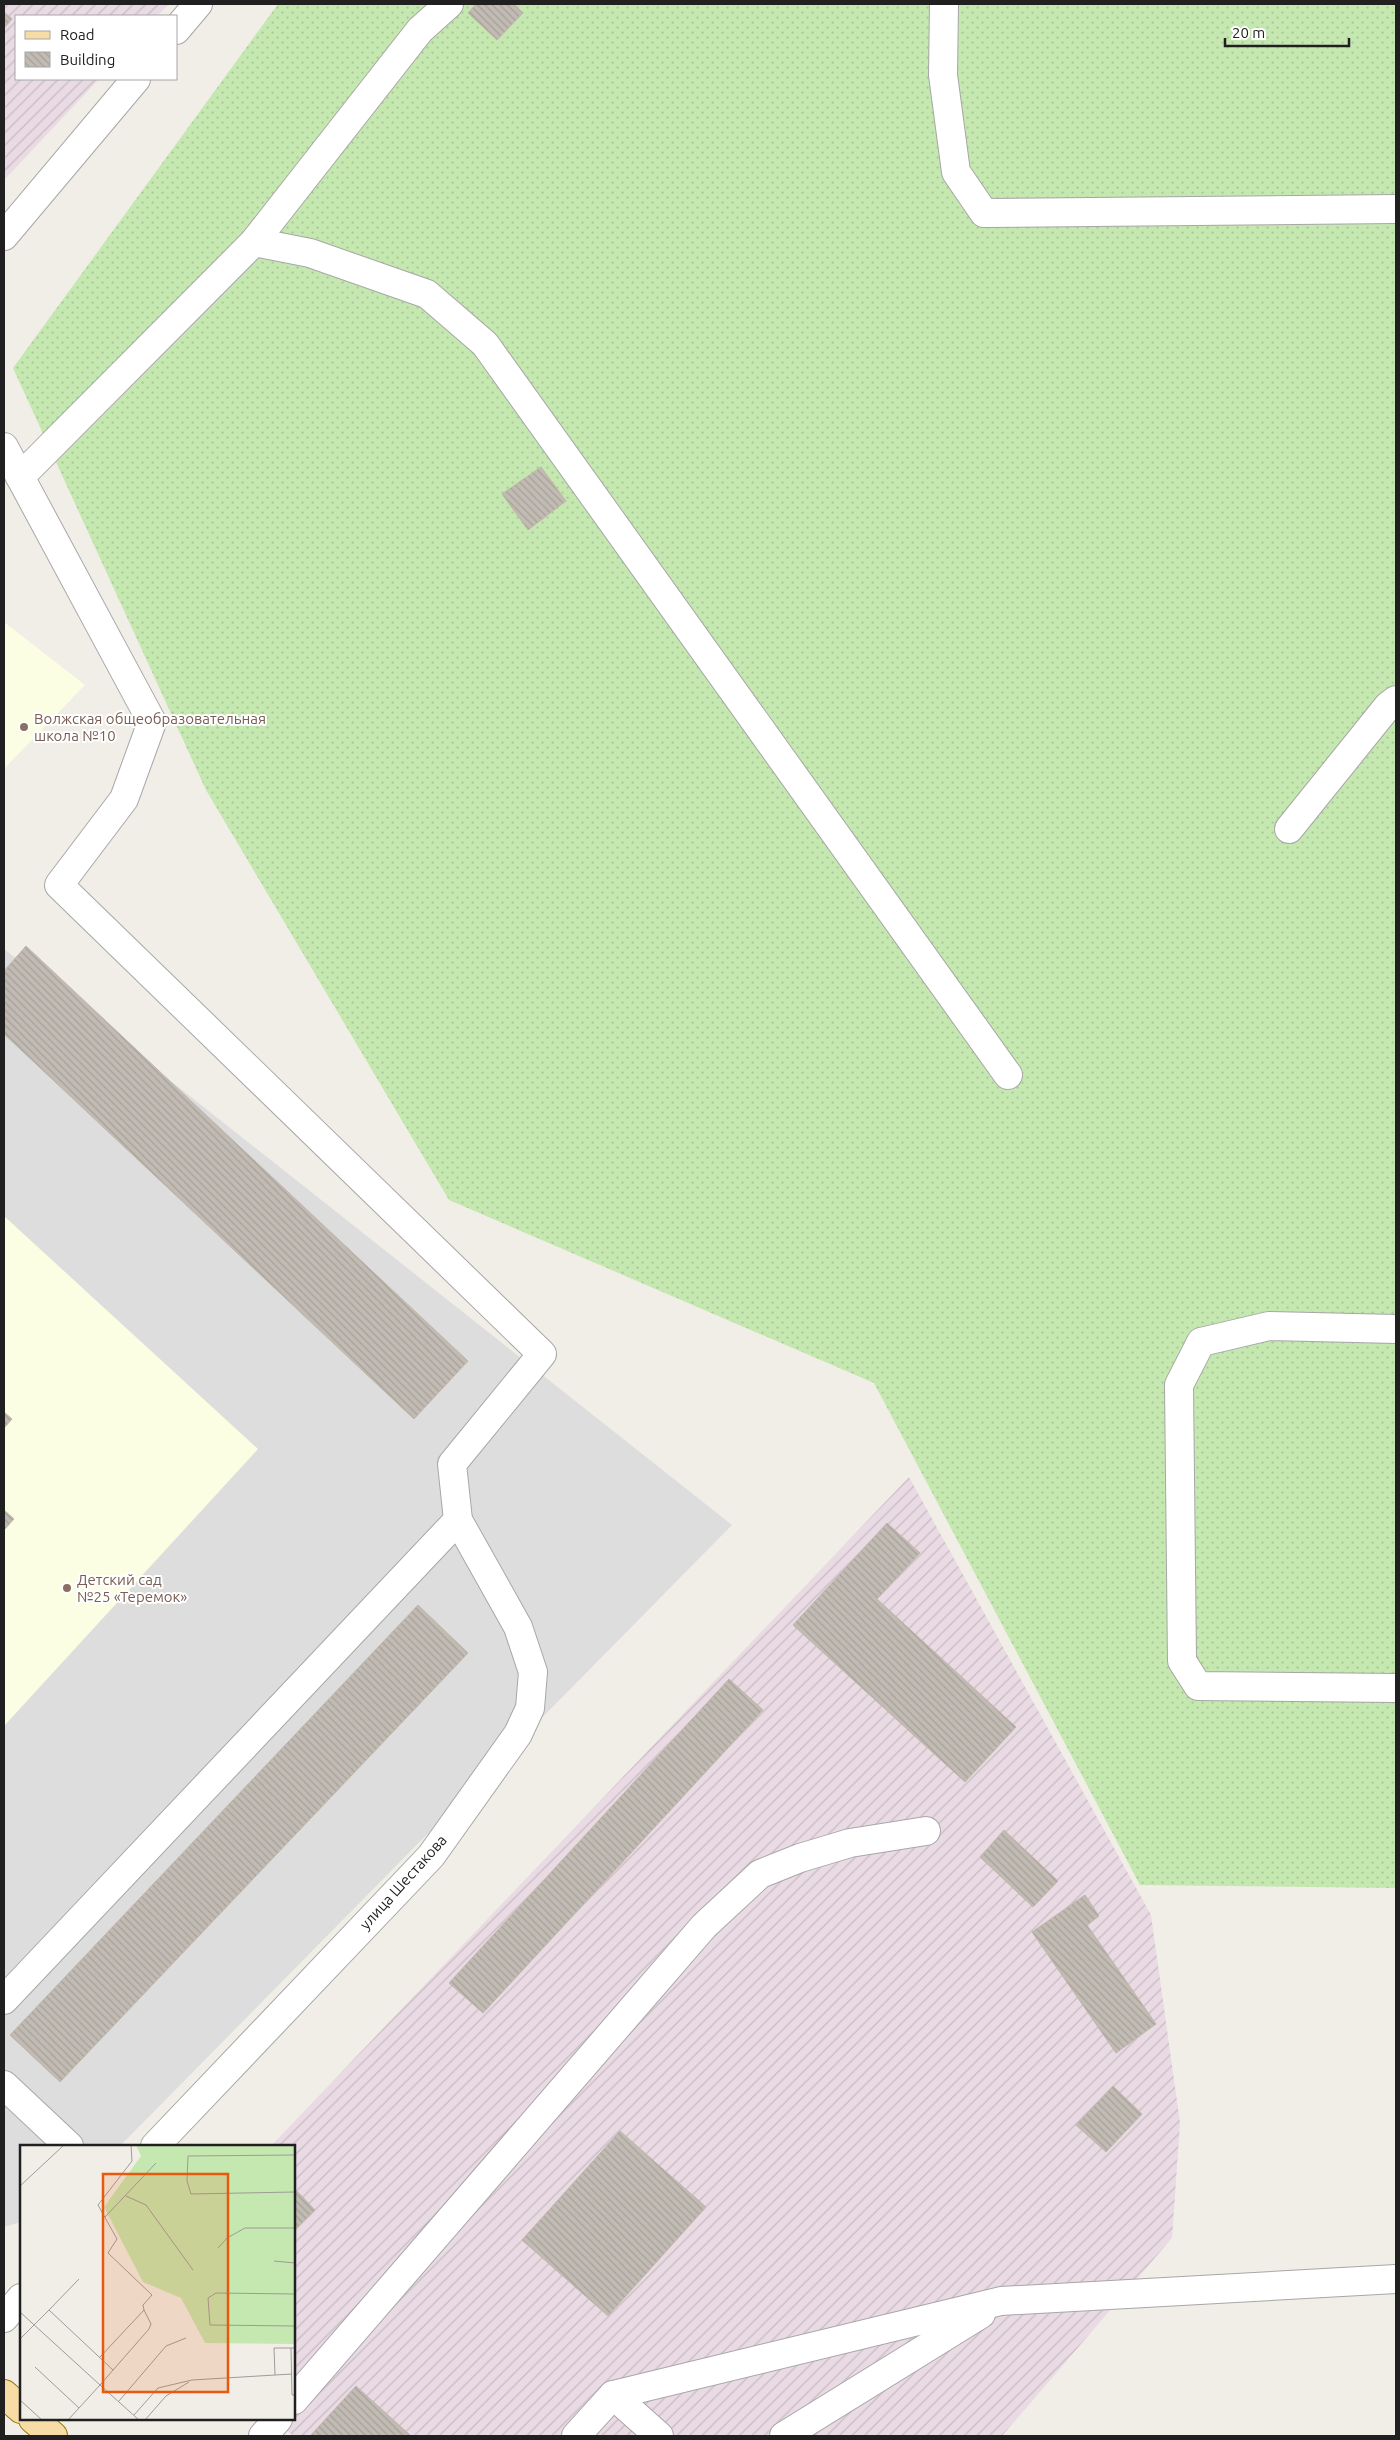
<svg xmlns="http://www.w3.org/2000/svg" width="1400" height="2440" viewBox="0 0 1400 2440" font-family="Ubuntu,sans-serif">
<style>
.residential{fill:#dedddd}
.industrial{fill:url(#industrial-furrows)}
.education{fill:#fbfee3}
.grass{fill:url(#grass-dots)}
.building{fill:url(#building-back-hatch);stroke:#c1b7aa}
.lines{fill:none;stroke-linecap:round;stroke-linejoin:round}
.minor-casing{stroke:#a7a7a7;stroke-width:30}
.major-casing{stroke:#957608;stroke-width:30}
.minor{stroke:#fff;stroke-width:28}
.major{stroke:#f7dda5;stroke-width:28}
.education-dot{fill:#8d6e63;stroke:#fff;stroke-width:2}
.labels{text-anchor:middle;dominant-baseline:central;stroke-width:4;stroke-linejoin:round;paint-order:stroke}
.education-label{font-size:15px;fill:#785e54;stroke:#fff;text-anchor:start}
.street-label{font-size:15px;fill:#202020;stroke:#fff}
.inset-road{fill:none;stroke:#9d9c97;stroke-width:1}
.view{fill:#e8590c;fill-opacity:0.15;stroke:#e8590c;stroke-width:2.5}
.inset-edge{fill:none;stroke:#202020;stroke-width:2.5}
</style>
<defs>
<pattern id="industrial-furrows" width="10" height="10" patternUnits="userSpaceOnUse" patternTransform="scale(1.25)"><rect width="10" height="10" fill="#e9dae4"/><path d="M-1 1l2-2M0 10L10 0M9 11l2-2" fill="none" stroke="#c8bbc3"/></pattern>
<pattern id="grass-dots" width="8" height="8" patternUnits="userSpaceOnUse" patternTransform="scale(1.25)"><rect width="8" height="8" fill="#c5e7b0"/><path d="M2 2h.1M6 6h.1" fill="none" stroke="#a9c697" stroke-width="1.8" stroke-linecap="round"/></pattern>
<pattern id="building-back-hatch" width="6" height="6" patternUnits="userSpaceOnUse" patternTransform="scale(1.25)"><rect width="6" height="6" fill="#c1bbb4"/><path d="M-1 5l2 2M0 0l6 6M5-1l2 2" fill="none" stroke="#a6a09a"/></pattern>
</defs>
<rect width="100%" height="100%" fill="#f0eee7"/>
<!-- residential -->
<path class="residential" d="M4,949L732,1525L120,2146H21V2222L4,2227Z"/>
<!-- industrial -->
<g class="industrial">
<path d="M4,4H169L157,16H16V79H99L4,180Z"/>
<path d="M909,1477L1151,1915L1180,2123L1172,2238L1002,2436H293L274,2419H294V2146H271Z"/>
</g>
<!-- education -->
<g class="education">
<path d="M4,622L85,685L4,769Z"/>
<path d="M4,1216L258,1449L4,1726Z"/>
</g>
<!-- grass -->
<path class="grass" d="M278,4H1396V1888L1140,1885L874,1383L449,1200L206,790L13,368Z"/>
<!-- building -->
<g class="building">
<path d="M476,4H514L523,13L497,40L468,13Z"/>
<path d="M4,12L12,19L4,28Z"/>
<path d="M541,467L566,501L528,530L502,494Z"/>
<path d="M26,946L468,1361L414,1419L4,1034V971Z"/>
<path d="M4,1412L12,1419L4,1428Z"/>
<path d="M4,1510L14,1519L4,1530Z"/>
<path d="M887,1523L920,1553L877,1599L1016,1727L965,1782L793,1625Z"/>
<path d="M418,1605L468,1653L60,2082L10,2035Z"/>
<path d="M729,1679L763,1710L483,2013L449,1983Z"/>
<path d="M1004,1830L1058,1881L1033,1907L980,1857Z"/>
<path d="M1085,1895L1099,1916L1087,1925L1156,2024L1116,2053L1032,1932Z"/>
<path d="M1113,2086L1142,2114L1106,2152L1076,2125Z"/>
<path d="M620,2131L706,2207L608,2316L522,2240Z"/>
<path d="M294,2188L315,2210L294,2231Z"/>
<path d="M356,2386L411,2436H310Z"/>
</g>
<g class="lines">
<!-- minor casing -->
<g class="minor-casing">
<g id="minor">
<path d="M944,4L943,75L956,172L984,213L1396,209"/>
<path d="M176,30L198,4"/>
<path d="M4,236L136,79"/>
<path d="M254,242L310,253L427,294L485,344L1008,1075"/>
<path d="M4,447L152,722L124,799L59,885L542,1354L452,1464L458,1520L518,1627L533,1672L530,1708L518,1734L431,1856L155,2146"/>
<path d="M20,477L254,242L420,30L449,4"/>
<path d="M1289,829L1388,706L1396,700"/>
<path d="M1396,1329L1269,1326L1201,1342L1179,1385L1182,1661L1198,1686L1396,1688"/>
<path d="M4,2000L458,1520"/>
<path d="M4,2085L69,2146"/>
<path d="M4,2318L21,2298"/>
<path d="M613,2395L659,2436"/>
<path d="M294,2400L704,1926L760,1874L800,1858L850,1843L926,1831"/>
<path d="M263,2436L278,2419"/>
<path d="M576,2436L613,2395L1001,2301L1396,2279"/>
<path d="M784,2436L981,2314"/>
</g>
</g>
<!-- major casing -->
<g class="major-casing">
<g id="major">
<path d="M4,2394L21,2409"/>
<path d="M33,2419L53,2436"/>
</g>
</g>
<!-- minor -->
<use href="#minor" class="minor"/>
<!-- major -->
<use href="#major" class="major"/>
</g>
<!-- markers -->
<g class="education-dot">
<circle cx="24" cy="727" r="5"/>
<circle cx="67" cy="1588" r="5"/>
</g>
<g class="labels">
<!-- education labels -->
<g class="education-label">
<text x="34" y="718">Волжская общеобразовательная<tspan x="34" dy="17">школа №10</tspan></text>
<text x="77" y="1579">Детский сад<tspan x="77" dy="17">№25 «Теремок»</tspan></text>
</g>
<!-- street labels -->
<g class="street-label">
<text transform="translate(403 1882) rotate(-48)">улица Шестакова</text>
</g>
</g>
<!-- overview -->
<g transform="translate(20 2145)">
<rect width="275" height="275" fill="#f0eee7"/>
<path d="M116,0H275V199L185,198L161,153L123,137L84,62L121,11Z" fill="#c5e7b0"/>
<path class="inset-road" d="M275,10L168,11L167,36L171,49L275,47M0,41L44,0M106,51L126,60L173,125M85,72L136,18M198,103L207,93L225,83H275M254,116L275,118M275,149L196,148L188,153L190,180L275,181M29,165L59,134M0,167L80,240L129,184L131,179L124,165M0,194L29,165L93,225M275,203H271L272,250H275M80,212L124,165L123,160L132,150L88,108L97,94L78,60L112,16L111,0M15,222L59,263M255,230L254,203H271M0,255L22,275M99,256L146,201L166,193M114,270L138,243L172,235L272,229M48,275L80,240L119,275M125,275L146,251L169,237"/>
<path class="view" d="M83,29H208V247H83Z"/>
<rect width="275" height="275" class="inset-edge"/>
</g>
<!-- border -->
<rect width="1400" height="2440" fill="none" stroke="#202020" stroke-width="10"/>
<!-- legend -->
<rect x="15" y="15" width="162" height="65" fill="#ffffff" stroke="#a6a6a6"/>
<rect x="25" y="31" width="25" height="8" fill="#f7dda5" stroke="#a6a6a6"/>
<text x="60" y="40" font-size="15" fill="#202020">Road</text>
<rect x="25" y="52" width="25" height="15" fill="url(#building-back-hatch)" stroke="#a6a6a6"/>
<text x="60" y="65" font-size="15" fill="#202020">Building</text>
<!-- scale -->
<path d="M1225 38v8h124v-8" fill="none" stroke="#202020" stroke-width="2.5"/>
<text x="1232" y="38" font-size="15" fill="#202020" stroke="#ffffff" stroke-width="4" paint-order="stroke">20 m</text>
</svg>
